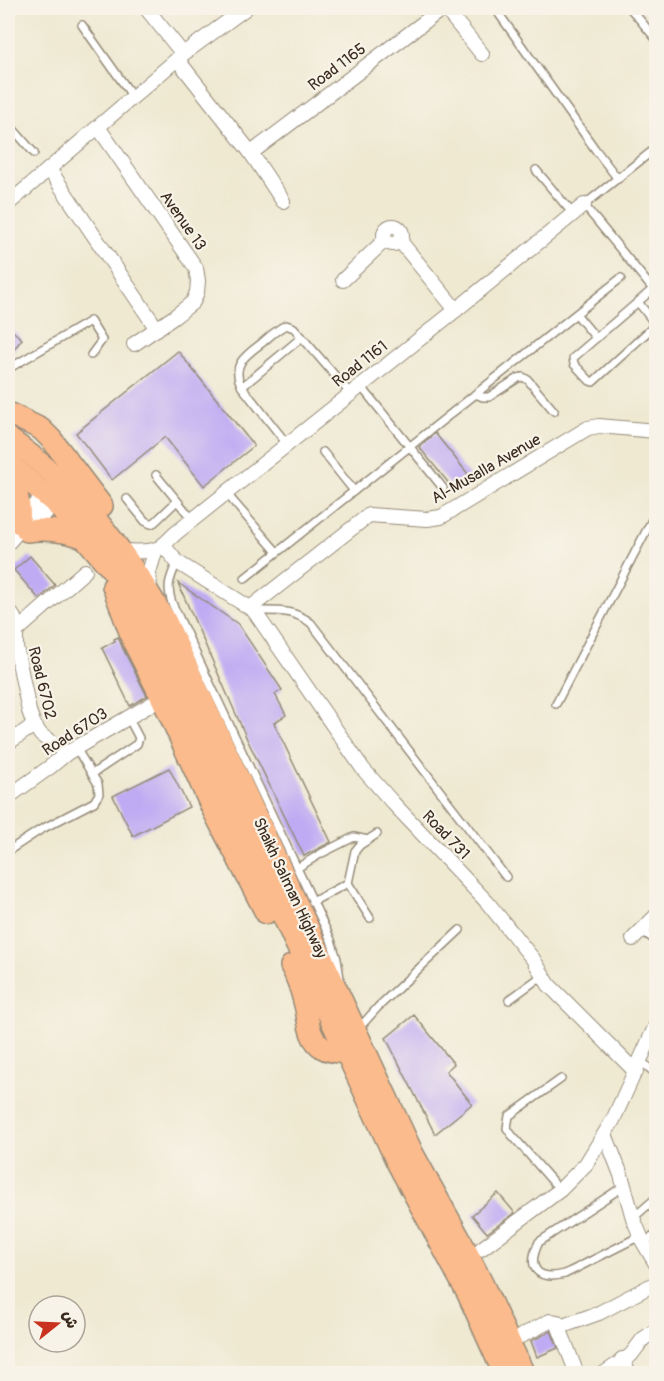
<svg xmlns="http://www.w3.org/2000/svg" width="664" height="1381" viewBox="0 0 664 1381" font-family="Pangolin,'Playpen Sans Arabic',sans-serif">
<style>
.building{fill:#bfabf3}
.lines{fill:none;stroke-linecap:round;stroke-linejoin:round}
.service-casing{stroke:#958a78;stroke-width:10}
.minor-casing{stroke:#958a78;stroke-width:16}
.primary-casing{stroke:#958a78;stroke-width:24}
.service{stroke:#fff;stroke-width:7}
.minor{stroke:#fff;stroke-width:14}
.primary{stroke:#fbbb8c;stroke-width:21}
.labels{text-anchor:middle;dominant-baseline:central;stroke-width:4.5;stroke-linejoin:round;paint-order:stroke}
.street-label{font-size:16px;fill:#3b2a1e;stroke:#f7f3e8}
</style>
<rect width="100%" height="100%" fill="#f7f3e8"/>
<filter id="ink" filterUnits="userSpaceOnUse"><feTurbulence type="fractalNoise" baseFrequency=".0167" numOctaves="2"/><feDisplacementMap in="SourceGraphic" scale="12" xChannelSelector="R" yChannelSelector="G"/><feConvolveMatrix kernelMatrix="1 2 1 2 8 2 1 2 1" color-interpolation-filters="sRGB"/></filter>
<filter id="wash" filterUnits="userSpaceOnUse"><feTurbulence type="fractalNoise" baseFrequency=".008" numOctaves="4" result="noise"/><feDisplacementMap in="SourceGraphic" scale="24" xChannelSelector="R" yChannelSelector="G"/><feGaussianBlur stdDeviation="1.35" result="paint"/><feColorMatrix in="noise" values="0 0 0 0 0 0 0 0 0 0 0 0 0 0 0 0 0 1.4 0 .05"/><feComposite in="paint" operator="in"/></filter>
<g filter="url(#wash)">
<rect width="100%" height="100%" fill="#efe9d2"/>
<g id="blocks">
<!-- building -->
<g class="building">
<path d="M8,327L22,339L8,357Z"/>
<path d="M178,351L254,446L204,486L165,437L112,480L76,433Z"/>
<path d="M435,433L472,479L456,492L419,447Z"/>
<path d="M30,556L55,585L39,599L14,570Z"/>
<path d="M178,583L238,624L282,690L275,694L286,715L274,723L331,842L304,856L247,739Z"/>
<path d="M118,637L123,649L147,696L130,706L102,648L115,641L114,639Z"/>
<path d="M169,768L189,807L133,836L113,796Z"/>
<path d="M414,1015L454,1064L446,1071L472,1104L435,1134L386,1038Z"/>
<path d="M498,1193L515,1213L487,1233L472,1215Z"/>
<path d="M551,1331L558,1348L537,1357L531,1341Z"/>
</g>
</g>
</g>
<g filter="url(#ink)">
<use href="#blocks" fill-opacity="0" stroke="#958a78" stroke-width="1.5"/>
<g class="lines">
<!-- service casing -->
<g class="service-casing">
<g id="service">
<path d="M630,8L656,39"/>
<path d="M499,14L595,149L618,179"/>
<path d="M82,25L133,97"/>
<path d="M8,123L34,153"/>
<path d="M656,148L584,205L656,293"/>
<path d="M536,170L573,214"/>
<path d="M638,302L652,320L653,327L593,382L590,381L574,364L573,358L653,289"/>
<path d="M577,315L596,338"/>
<path d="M8,369L90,321L102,340L91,355"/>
<path d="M360,385L443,488"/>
<path d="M242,387L302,337"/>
<path d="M475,394L483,397H489L518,378L523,377L528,380L554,411"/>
<path d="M287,444L242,387C230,365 246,355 262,343C269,337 277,329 286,325L294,328L350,393"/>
<path d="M323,452L354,491"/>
<path d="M156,475L192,519"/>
<path d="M226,493L277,552"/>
<path d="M127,499L145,521L151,524L155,522L177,501"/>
<path d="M177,562C170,579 166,585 172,603L331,940L337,959L340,978"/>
<path d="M245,578L621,278"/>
<path d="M254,611C277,611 293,609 311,623L506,877"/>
<path d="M556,704L656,512"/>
<path d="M92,774L137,744L139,738L128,717"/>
<path d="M8,851L40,830L94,802L99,794L98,784L76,748"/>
<path d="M297,868L322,853L354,837L368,840"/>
<path d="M348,883L355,851L360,845L377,834"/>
<path d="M312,902L348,883L370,918"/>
<path d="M641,930L656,941"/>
<path d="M509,1000L543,975"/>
<path d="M360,1027L378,1007L460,930"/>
<path d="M641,1061L656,1074"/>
<path d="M624,1186L539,1242C526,1268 537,1281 565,1274L640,1236"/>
<path d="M560,1190L511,1134L507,1128L509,1116L561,1079"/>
<path d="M633,1218L656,1198"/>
<path d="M643,1242L656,1235"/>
</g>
</g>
<!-- minor casing -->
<g class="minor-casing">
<g id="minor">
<path d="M146,8L183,54"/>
<path d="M445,8L482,54"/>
<path d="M177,59L251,153L283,201"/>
<path d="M98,127L196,268L198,281L197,292L193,302L174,317L134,344"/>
<path d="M251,153L443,8"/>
<path d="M49,169L157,329"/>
<path d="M8,204L183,54L246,8"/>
<circle cx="393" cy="235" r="9"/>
<path d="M400,241L456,310"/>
<path d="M343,280L385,240"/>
<path d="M25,531L60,500"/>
<path d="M8,543L15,535L19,523L49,490"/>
<path d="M163,545L177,562L250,608L369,515L427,519L441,517L588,428L599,426L656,431"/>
<path d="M121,551C132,551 146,553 157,549C164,546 170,538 176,533L456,310L584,205"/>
<path d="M150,591L149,572L156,549"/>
<path d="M250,608L254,611L363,769L393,803L487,902L533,959L549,985L636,1072"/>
<path d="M8,609L14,618L16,625V647L29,711L34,725L41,735L67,753"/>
<path d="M12,635L85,571"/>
<path d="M8,743L34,725"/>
<path d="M8,797L50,767L67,753L162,698"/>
<path d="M633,939L656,916"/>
<path d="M605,1134L621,1175L633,1218L643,1242L656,1264"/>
<path d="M481,1249L560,1190L586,1164L613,1120L656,1025"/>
<path d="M560,1327L599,1313L656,1283"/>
<path d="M521,1336L550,1321L557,1322L577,1374"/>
<path d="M622,1359L629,1374"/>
<path d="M603,1374L631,1355L643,1339L656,1330"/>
</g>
</g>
<!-- primary casing -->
<g class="primary-casing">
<g id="primary">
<path d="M8,413L41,429L52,440L102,506"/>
<path d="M8,438C77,486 123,548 165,620L413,1154L461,1241L482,1283L524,1374"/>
<path d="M8,463L56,504L119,578L135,604L178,689L397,1162L468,1294L504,1374"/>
<path d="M8,470C17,487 21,504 19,523"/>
<path d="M27,531C48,528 66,531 86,538"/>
<path d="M113,586L134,643L162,698L212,808L266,913"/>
<path d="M291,966C297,977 301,989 304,1001C309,1017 307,1038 323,1048C330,1052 338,1052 346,1053"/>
</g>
</g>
<!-- service -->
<use href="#service" class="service"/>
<!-- minor -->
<use href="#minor" class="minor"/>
<!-- primary -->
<use href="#primary" class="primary"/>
</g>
</g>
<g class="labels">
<!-- street labels -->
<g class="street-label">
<text transform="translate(337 67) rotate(-37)">Road 1165</text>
<text transform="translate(183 221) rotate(55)">Avenue 13</text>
<text transform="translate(360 364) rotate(-38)">Road 1161</text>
<text transform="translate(486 469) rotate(-30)">Al-Musalla Avenue</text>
<text transform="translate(42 683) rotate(76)">Road 6702</text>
<text transform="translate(75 732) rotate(-33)">Road 6703</text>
<text transform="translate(446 835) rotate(46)">Road 731</text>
<text transform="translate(290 888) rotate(65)">Shaikh Salman Highway</text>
</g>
</g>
<!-- margin -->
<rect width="664" height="1381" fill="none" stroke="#f7f3e8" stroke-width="30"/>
<!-- north arrow -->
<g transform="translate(57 1324) rotate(72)"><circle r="28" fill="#f7f3e8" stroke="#aca397" stroke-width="1.5"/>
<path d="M0-4.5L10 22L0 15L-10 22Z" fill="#c8321e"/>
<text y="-9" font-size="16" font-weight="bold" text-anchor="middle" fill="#3b2a1e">ش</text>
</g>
</svg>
